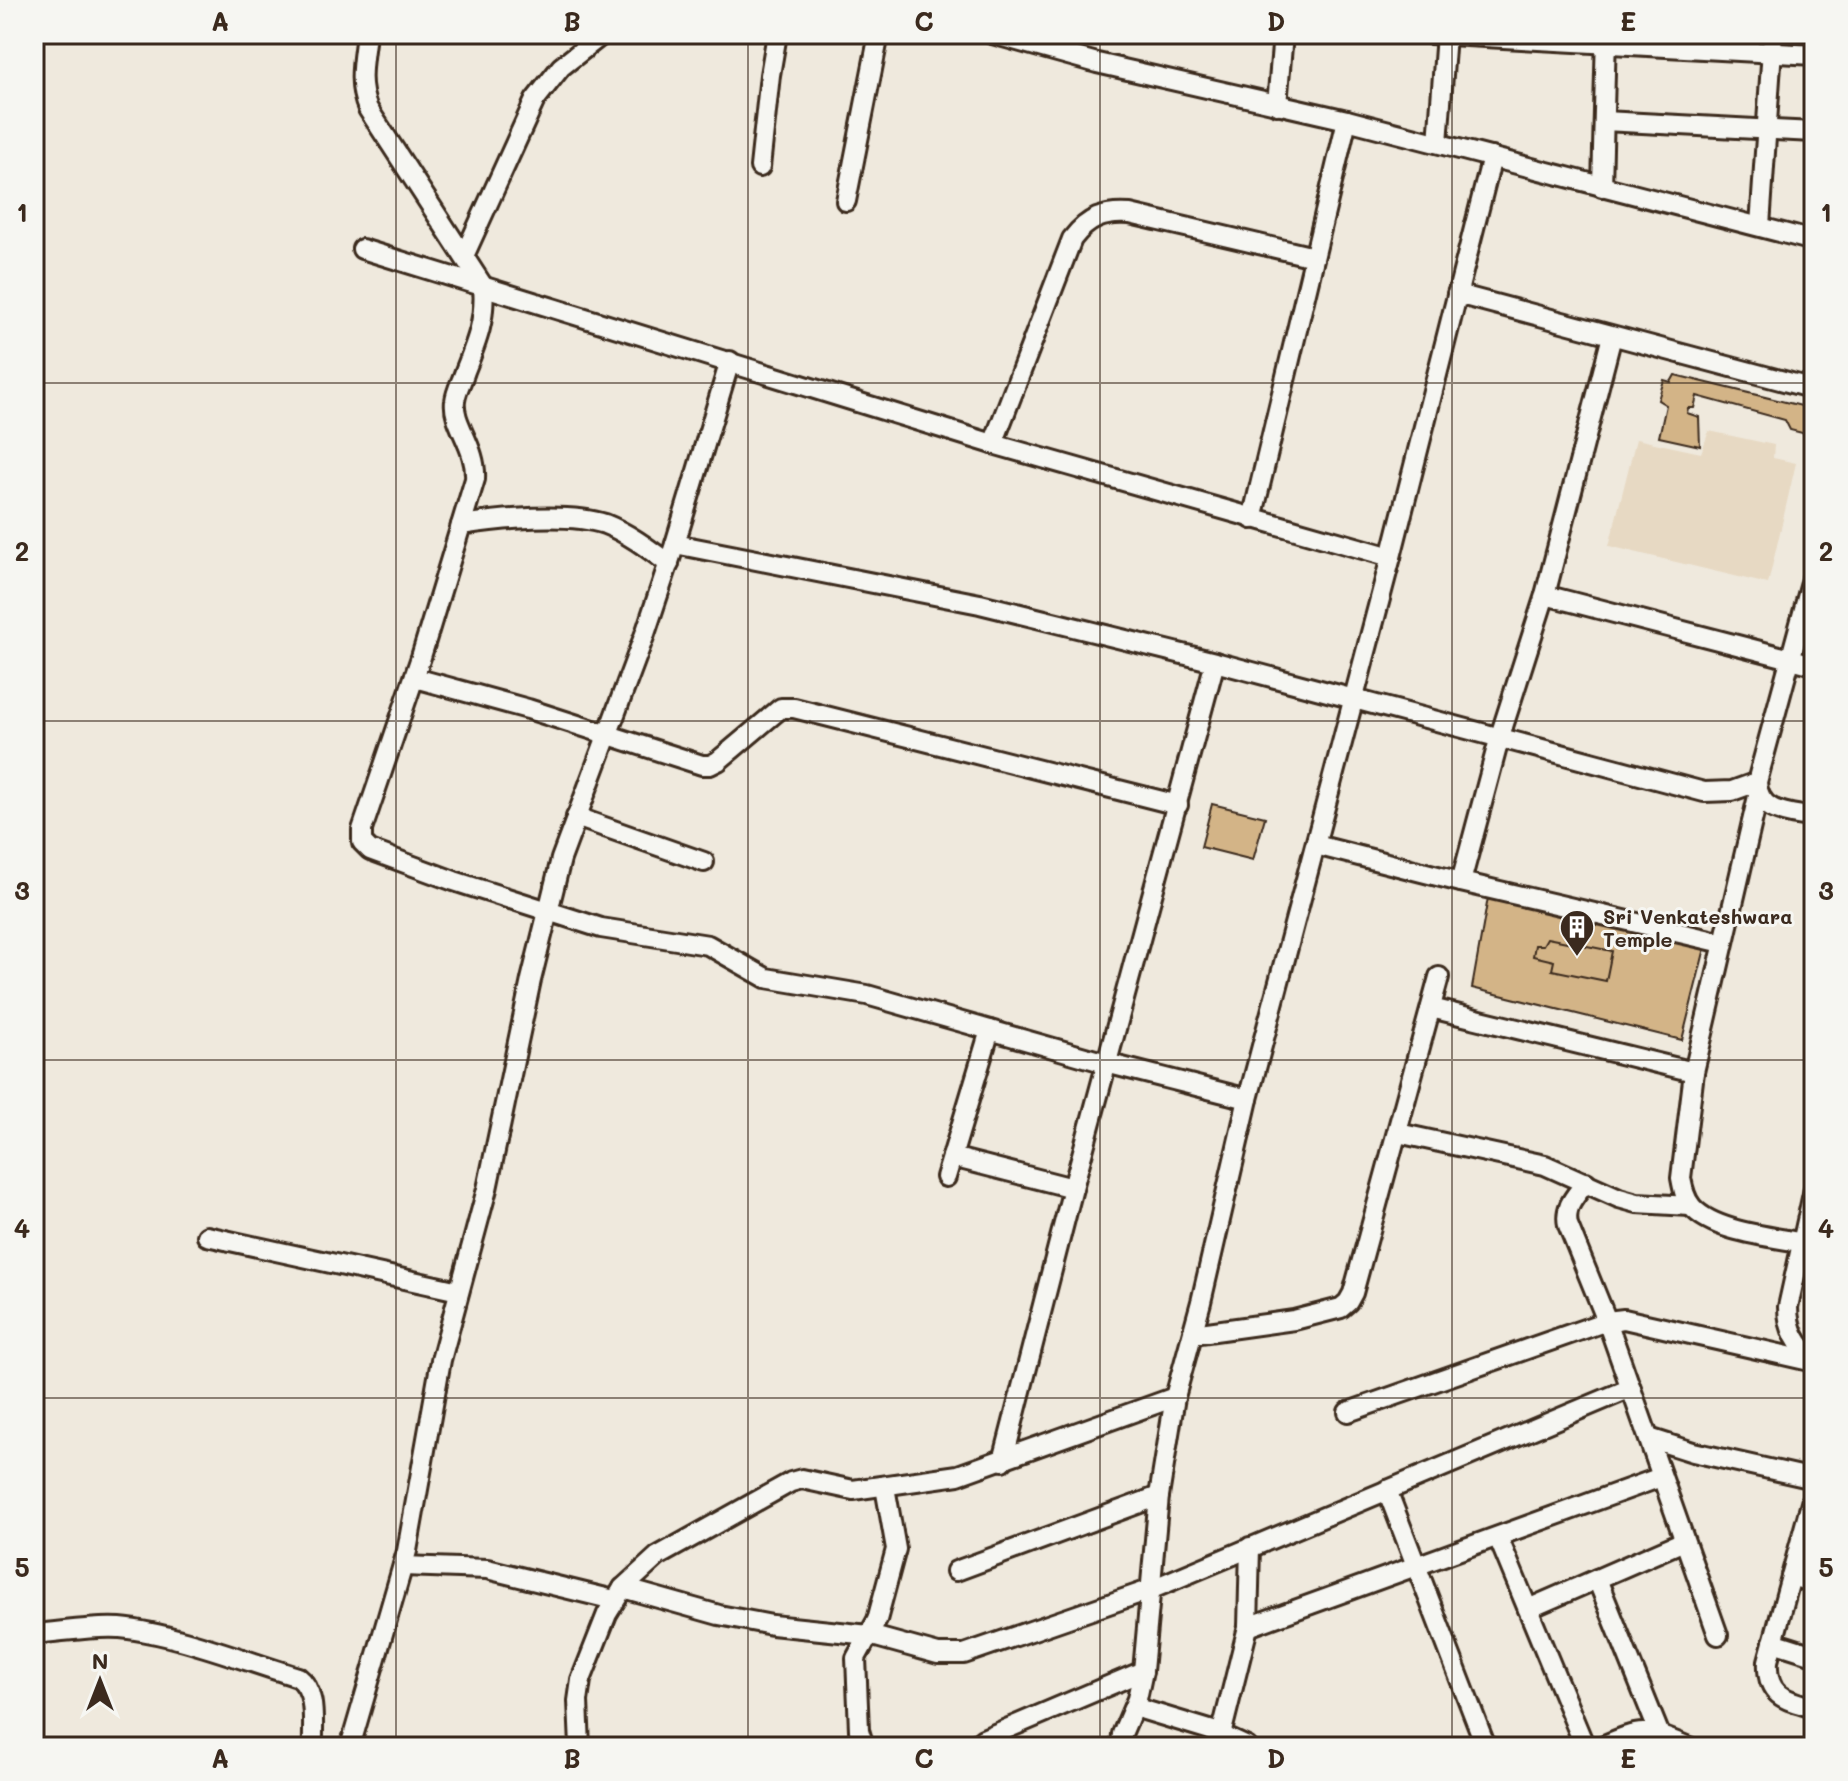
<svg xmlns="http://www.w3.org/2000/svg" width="1848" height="1781" viewBox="0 0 1848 1781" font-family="Mali,sans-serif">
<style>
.built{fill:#e7d9c3}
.building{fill:#d3b487;stroke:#3b2a1e;stroke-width:2}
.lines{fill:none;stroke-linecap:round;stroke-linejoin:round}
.minor-casing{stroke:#3b2a1e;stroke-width:24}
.minor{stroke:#f6f6f2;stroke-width:18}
.grid{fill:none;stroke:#3b2a1e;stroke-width:2;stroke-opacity:0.55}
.labels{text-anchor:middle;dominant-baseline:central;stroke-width:6;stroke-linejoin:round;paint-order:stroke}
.poi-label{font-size:20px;font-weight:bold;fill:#3b2a1e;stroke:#f6f6f2;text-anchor:start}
.neatline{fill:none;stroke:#3b2a1e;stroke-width:3}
.grid-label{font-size:26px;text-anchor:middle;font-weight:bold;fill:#3b2a1e}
</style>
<rect width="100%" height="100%" fill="#efe9dd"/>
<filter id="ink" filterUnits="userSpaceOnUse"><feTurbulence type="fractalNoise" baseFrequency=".0125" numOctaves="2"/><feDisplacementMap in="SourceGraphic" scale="16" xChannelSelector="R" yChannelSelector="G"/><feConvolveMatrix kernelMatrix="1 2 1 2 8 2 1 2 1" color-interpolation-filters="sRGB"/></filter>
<g filter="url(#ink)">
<!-- built -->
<path class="built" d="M1709,431L1774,445L1773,458L1796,463L1768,584L1609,546L1636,439L1701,453Z"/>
<!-- building -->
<g class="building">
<path d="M1675,375L1814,409V436L1790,430L1785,420L1697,396L1694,408H1688L1687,413L1699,417L1700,446L1659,437L1666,405L1658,400L1664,380L1671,382Z"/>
<path d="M1212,804L1265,817L1253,860L1201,847Z"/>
<path d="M1489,892L1705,948L1682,1040L1472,988Z"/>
<path d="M1547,938L1612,951L1606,981L1552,970L1554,961L1533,956L1535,945H1543Z"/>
</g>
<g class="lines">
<!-- minor casing -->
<g class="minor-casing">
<g id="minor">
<path d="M366,34C363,60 357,84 368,109L483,286C486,319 477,341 465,371C462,381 456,391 455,401C452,424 477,447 475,479L421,657L362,830V842L370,850L454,881L601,928L708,945L766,978L867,995L1106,1063L1248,1099"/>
<path d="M992,34L1097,63L1347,120L1814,241"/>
<path d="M1430,34L1814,55"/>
<path d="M1277,105L1283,34"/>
<path d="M1604,121L1814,132"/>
<path d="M1438,143L1446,34"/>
<path d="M760,167L770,75L777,34"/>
<path d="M1602,187L1606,34"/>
<path d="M846,201L879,34"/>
<path d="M1760,226L1773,34"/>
<path d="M362,249L993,444L1391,557"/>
<path d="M464,256L535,100L561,67L603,34"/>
<path d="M1457,294L1814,389"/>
<path d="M993,444L1072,239C1088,218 1104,212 1130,214L1314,257"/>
<path d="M1252,519L1347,120"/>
<path d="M461,525C500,519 568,512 605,524C628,533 649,549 669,564"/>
<path d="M675,544L980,604L1215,662L1073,1188L1003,1461"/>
<path d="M1814,572L1757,782C1758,814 1789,813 1814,818"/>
<path d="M1545,595L1814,665"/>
<path d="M1215,662L1704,792L1732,791L1757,782"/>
<path d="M415,678L528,709L702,765H710L718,761L781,708H794L1178,805"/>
<path d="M1758,796L1694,1072L1681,1178C1683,1189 1685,1199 1692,1207C1716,1234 1780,1237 1814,1245"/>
<path d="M576,817L704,862"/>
<path d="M1316,845L1461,882L1723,943"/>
<path d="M1461,882L1500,736L1545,595L1612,336"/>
<path d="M1431,1008L1694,1072"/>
<path d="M1398,1133L1545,1165L1619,1198L1637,1203L1690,1206"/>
<path d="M952,1157L1073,1188"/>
<path d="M946,1177L990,1030"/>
<path d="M1586,1182C1575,1197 1564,1206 1568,1225L1607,1321L1718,1635"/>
<path d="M1814,1189L1788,1307C1788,1330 1797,1345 1814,1360"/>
<path d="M207,1236L459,1291"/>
<path d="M1193,1334L1294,1320L1341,1308L1348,1302L1353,1293L1439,977"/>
<path d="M1348,1412L1607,1321L1624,1319L1814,1362"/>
<path d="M1649,1438L1693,1452L1814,1479"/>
<path d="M1387,1490L1486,1747"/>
<path d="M1814,1492L1768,1661C1766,1696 1785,1700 1814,1708"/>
<path d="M1498,1537L1585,1747"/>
<path d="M403,1566L487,1569L614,1600"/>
<path d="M956,1571L1159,1496"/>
<path d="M1791,1576L1814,1583"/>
<path d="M1597,1579L1660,1735L1656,1747"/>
<path d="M623,1588L719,1615L772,1625L869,1635L938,1654H964L1152,1589L1631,1388"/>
<path d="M1528,1609L1684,1541"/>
<path d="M1248,1627L1661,1477"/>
<path d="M34,1634C62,1632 92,1626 120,1628C174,1633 245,1661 298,1677C318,1692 312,1724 313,1747"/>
<path d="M1773,1642L1814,1655"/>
<path d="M1134,1707L1210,1730L1247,1747"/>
<path d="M1221,1735L1248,1627L1250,1547"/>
<path d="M350,1747L407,1551L441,1360L487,1189L531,980L561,859L645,634L675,544L730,361"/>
<path d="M580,1747L578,1701L581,1680L607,1614L623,1588L658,1556L791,1482L802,1479L853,1490L958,1475L1175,1397"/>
<path d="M864,1747L859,1730L856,1658L877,1620L896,1549L885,1487"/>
<path d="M973,1747L983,1739L1143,1671"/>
<path d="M1121,1747L1122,1734L1137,1699L1143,1671L1159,1496L1175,1397L1201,1302L1248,1099L1391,557L1492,157"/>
<path d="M1600,1747C1643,1728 1645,1729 1689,1747"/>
</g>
</g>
<!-- minor -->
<use href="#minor" class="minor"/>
</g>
</g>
<!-- grid -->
<path class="grid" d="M396,34V1747M748,34V1747M1100,34V1747M1452,34V1747M34,383H1814M34,721H1814M34,1060H1814M34,1398H1814"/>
<!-- icons -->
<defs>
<g id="building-pin" transform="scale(1.8)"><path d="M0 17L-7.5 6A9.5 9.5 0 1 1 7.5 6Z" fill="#3b2a1e" stroke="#f6f6f2"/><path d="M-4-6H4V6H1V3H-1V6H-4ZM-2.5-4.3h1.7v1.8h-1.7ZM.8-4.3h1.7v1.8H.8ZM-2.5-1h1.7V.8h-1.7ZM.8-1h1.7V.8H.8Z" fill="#fff"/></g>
</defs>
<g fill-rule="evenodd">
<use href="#building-pin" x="1577" y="927"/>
</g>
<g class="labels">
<!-- poi labels -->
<g class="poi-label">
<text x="1603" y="916">Sri Venkateshwara<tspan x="1603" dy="23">Temple</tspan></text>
</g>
</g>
<!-- margin -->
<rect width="1848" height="1781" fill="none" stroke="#f6f6f2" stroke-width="88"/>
<!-- north arrow -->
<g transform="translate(100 1681)" stroke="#f6f6f2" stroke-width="6" paint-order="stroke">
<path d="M0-6L14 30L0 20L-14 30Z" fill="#3b2a1e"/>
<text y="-12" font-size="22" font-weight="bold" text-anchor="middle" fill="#3b2a1e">N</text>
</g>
<rect x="44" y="44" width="1760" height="1693" class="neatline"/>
<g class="grid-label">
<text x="220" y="31">A</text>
<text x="572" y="31">B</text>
<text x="924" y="31">C</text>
<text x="1276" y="31">D</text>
<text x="1628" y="31">E</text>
<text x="22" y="222">1</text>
<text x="1826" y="222">1</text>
<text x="22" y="561">2</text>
<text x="1826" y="561">2</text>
<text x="22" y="900">3</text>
<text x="1826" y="900">3</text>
<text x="22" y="1238">4</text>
<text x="1826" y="1238">4</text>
<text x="22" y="1577">5</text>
<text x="1826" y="1577">5</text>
<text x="220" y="1768">A</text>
<text x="572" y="1768">B</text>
<text x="924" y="1768">C</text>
<text x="1276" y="1768">D</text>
<text x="1628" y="1768">E</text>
</g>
</svg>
